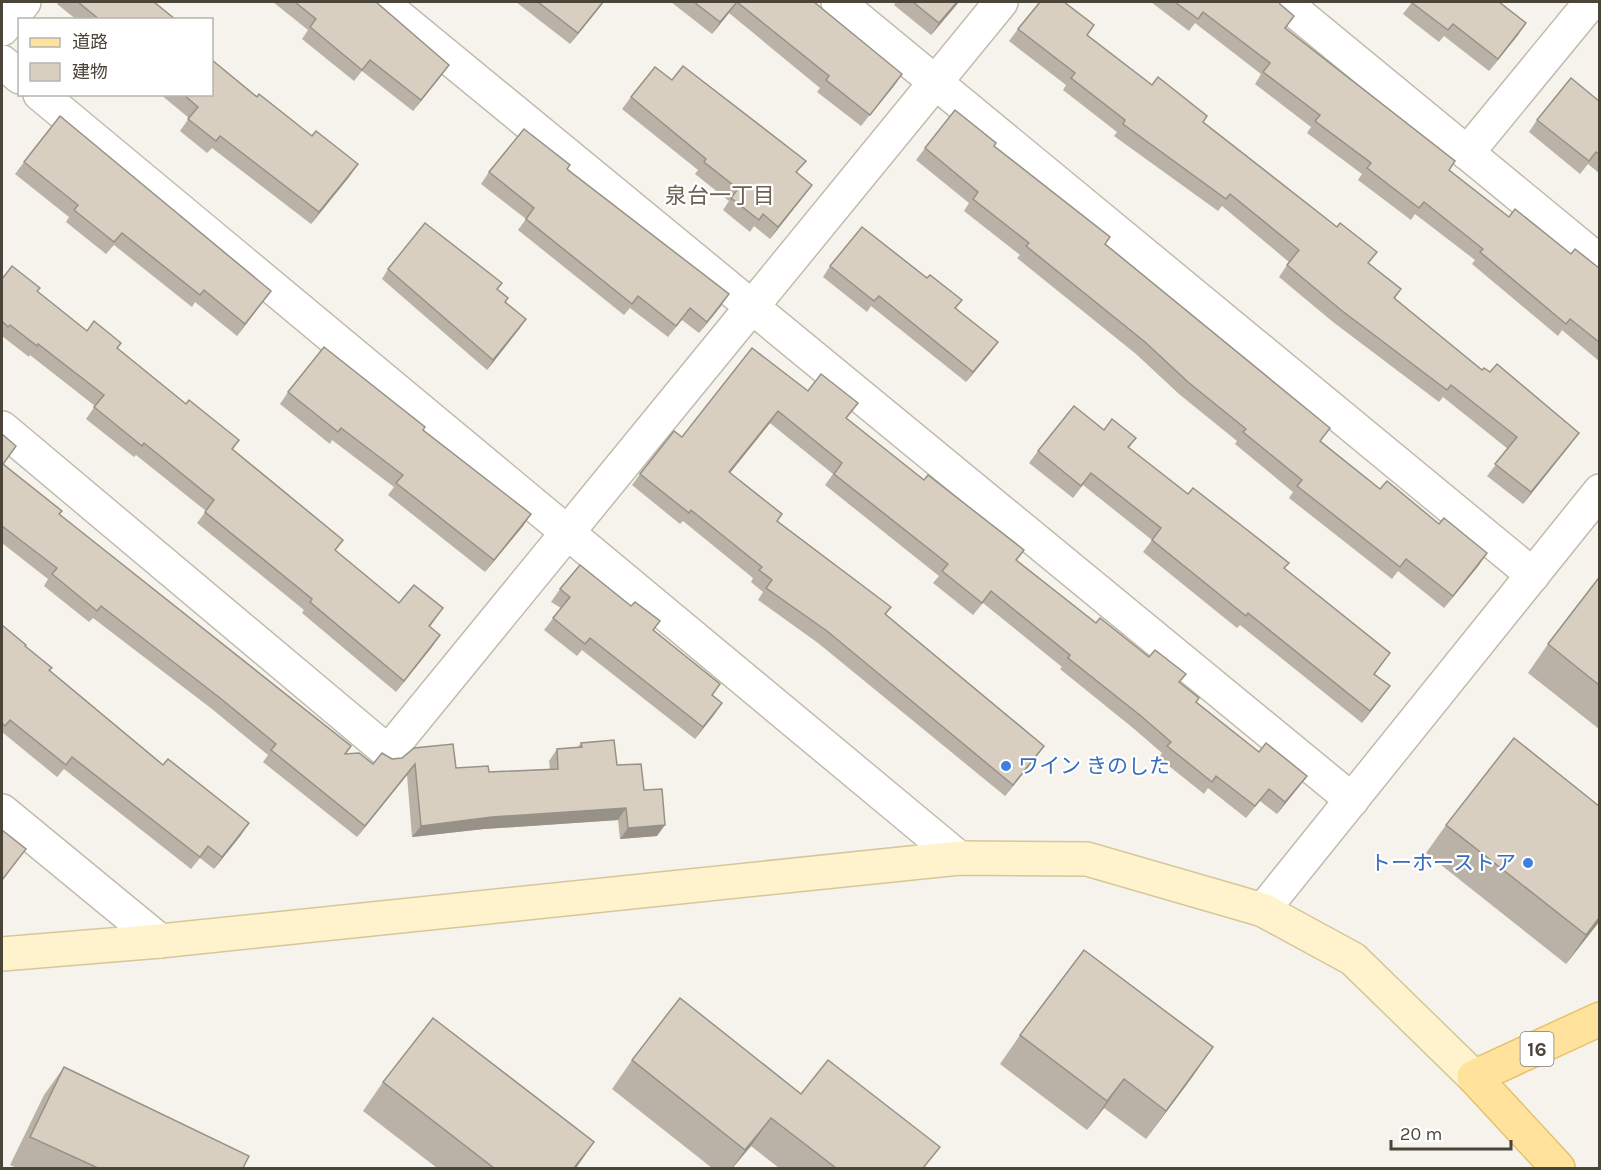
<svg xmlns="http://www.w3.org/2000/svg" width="1601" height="1170" viewBox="0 0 1601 1170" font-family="Karla,'Noto Sans JP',sans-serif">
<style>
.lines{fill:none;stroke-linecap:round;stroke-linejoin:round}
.street-casing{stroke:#c2bbae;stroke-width:36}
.secondary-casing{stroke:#d6c79b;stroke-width:36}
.primary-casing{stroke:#e6c16a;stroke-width:36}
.street{stroke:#fff;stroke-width:33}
.secondary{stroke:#fff3cd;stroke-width:33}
.primary{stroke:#ffe39c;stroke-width:33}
.wall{fill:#bab2a6}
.shaded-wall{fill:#979187}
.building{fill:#d8cfc1;stroke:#979187;stroke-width:1.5}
.shop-dot{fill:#3f7fe0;stroke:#fff;stroke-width:2}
.labels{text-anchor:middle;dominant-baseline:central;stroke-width:4.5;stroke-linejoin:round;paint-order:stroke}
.shield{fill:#fff;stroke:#817c74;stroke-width:1.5}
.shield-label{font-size:20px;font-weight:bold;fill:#4b4439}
.shop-label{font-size:21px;fill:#366cbe;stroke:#fff;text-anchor:start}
.neighbourhood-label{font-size:22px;fill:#6e6250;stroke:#fff}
</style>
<rect width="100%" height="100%" fill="#f6f3ec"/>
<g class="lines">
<!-- street casing -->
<g class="street-casing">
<g id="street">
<path d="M381,2L1352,800"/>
<path d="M838,2L1533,575"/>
<path d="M1284,2L1600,262"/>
<path d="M2,29L24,2"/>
<path d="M2,62L20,77"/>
<path d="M40,94L959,858"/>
<path d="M1467,153L1591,2"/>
<path d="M2,428L388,752L1001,2"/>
<path d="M2,811L160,941"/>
<path d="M1263,910L1600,491"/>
</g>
</g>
<!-- secondary casing -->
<g class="secondary-casing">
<path id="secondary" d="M2,954L160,941L959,858L1087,859L1263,910L1353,959L1474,1077"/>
</g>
<!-- primary casing -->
<g class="primary-casing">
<path id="primary" d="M1558,1168L1474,1077L1600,1019"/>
</g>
<!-- street -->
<use href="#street" class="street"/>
<!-- secondary -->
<use href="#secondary" class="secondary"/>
<!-- primary -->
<use href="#primary" class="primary"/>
</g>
<!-- wall -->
<g class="wall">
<path d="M59,2H154L176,20H77L57,4Z"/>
<path d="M273,2H376L441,76L413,111L362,71L354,81L302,39L308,30Z"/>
<path d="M516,2H604L570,44Z"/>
<path d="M671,2H814L902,74L861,126L817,92L820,88L729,13L712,34Z"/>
<path d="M896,2H959L931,35L894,5Z"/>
<path d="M1151,2H1279L1286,29L1449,170L1509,217L1571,254L1599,268V361L1562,330L1558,336L1472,264L1475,260L1415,214L1411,220L1358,180L1362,174L1307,133L1311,127L1255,84L1261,74L1195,23L1189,31Z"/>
<path d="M1412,2L1518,35L1489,71L1444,36L1439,42L1403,14Z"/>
<path d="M1018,29L1087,35L1152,85L1203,122L1369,263L1401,289L1395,298L1570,445L1523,504L1487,476L1508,449L1443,397L1439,402L1333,322L1279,277L1289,262L1222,206L1218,211L1114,136L1117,132L1063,90L1066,85L1009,41Z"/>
<path d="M672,80L812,185L803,197L770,239L754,226L750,232L723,210L729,201L695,174L698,170L622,109L631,97Z"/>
<path d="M160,94H212L257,97L312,136L358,164L349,177L311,224L212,148L207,153L180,131L189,118Z"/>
<path d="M1599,101V173L1588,164L1580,174L1529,132L1537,120Z"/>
<path d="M994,146L1105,244L1321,441L1380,489L1487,553L1479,565L1444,608L1398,571L1392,579L1289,498L1293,492L1235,444L1237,441L1179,394L1136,354L1017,258L1020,255L964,211L969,203L916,160L925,148Z"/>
<path d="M24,162L271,291L237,336L195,302L192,307L114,245L106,254L66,222L69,217L15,174Z"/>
<path d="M567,169L721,306L699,333L682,320L668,337L630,308L624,315L518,230L526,219L481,184L489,172Z"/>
<path d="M830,266L956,308L990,353L966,382L871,306L867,312L823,277Z"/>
<path d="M388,269L502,283L497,290L520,328L487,370L382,279Z"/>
<path d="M2,279L37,292L87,331L118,348L186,404L239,440L233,449L343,540L335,551L399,603L443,608L430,627L440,635L396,692L302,613L304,610L197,523L206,511L136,455L134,457L86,419L95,406L30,355L29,357L2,336V337Z"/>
<path d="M808,391L847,418L924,480L1024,550L1017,560L1096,623L1180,683L1196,702L1259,752L1307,776L1277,814L1260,801L1246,818L1208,788L1204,794L1159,758L1162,753L1133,728L1060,669L1062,667L983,603L973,615L933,583L939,576L825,485L833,474L770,423L730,473L777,521L891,607L886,614L1044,746L1036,757L1005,796L818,643L758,600L763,592L751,582L753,578L683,521L680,524L632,485L640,474L682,437Z"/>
<path d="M288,392L423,430L531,514L523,526L485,572L388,495L394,487L332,440L330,444L280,404Z"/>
<path d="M1104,430L1136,438L1129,448L1285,569L1390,653L1375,674L1381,698L1362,723L1240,625L1237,628L1143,552L1152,540L1083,485L1073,498L1029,463L1038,451Z"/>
<path d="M2,434L8,458L3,464L59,515L351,746L346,754L373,764L392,759L456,768L489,772L550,769L549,761L557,749L578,747L581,743L617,765L644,790L657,836L620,839L618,820L484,829L412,837L407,775L357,837L263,762L268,755L212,709L93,618L89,622L44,586L48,579L2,543Z"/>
<path d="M1599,581V729L1528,673L1548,644Z"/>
<path d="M560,589L654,630L720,684L713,695L722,703L695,739L582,650L577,656L544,630L561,608L551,602Z"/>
<path d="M2,625L49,670L241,835L214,869L200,858L191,869L64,769L57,777L2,732Z"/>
<path d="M1446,825L1599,922L1566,964L1426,853Z"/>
<path d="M1020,1035L1193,1076L1146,1139L1104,1108L1087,1130L1000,1064Z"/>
<path d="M632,1060L801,1094L925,1168H779L751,1146L733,1168H712L612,1089Z"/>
<path d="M64,1067L243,1168H17L10,1165L44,1095Z"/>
<path d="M383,1082L594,1142L576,1168H437L363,1111Z"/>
</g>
<!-- shaded-wall -->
<g class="shaded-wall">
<path d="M603,2H604L570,44L578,33Z"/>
<path d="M737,2L729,13L712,34L720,22Z"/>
<path d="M957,2H959L931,35L939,23Z"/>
<path d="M1526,23L1518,35L1489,71L1498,59Z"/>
<path d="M449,65L441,76L413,111L421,100Z"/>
<path d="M902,74L894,86L861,126L870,115Z"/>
<path d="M358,164L349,177L311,224L319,212Z"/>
<path d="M812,185L803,197L770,239L778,227Z"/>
<path d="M271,291L262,303L237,336L245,324Z"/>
<path d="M729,294L721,306L699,333L707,322Z"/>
<path d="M526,319L520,328L487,370L493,360Z"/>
<path d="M998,342L990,353L966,382L973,372Z"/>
<path d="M778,411L770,423L721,484L729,472Z"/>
<path d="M1579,433L1570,445L1523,504L1531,492Z"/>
<path d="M531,514L523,526L485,572L494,560Z"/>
<path d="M1487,553L1479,565L1444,608L1453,596Z"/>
<path d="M440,635L432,647L396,692L404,681Z"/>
<path d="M1390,686L1381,698L1362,723L1370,711Z"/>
<path d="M722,703L714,715L695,739L703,727Z"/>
<path d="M1044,746L1036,757L1005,796L1013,785Z"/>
<path d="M415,764L407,775L357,837L365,826Z"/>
<path d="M1307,776L1298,788L1277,814L1285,802Z"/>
<path d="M626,808L618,820L484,829L412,837L421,826L492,817Z"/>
<path d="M249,823L241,835L214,869L222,857Z"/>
<path d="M665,825L657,836L620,839L628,828Z"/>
<path d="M1599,918V922L1566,964L1586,935Z"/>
<path d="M1213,1047L1193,1076L1146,1139L1166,1111Z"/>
<path d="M1124,1079L1104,1108L1087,1130L1107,1101Z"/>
<path d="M771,1118L751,1146L732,1168L745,1150Z"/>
<path d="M594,1142L576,1168H574Z"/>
</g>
<!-- building -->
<g class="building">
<path d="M78,2H154L176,20H100Z"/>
<path d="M295,2H376L449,65L421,100L370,60L362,70L310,27L316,19Z"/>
<path d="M538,2H603L578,33Z"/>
<path d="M694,2H814L902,74L870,115L826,80L829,76L737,2L720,22Z"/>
<path d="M913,2H957L939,23Z"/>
<path d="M1040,2H1064L1094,25L1087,35L1152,85L1158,77L1207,116L1203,122L1337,227L1340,223L1377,252L1368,263L1401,289L1394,298L1482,370L1484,368L1490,372L1497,364L1579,433L1531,492L1495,464L1517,437L1451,385L1447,390L1341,310L1287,265L1299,250L1230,194L1226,199L1123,124L1125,120L1071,78L1075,73L1018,29Z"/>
<path d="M1175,2H1279L1280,4L1294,16L1285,28L1455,161L1449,170L1509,217L1515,209L1571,254L1575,249L1599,268V342L1570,319L1566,324L1480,252L1483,249L1424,202L1419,208L1367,168L1371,163L1315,121L1320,115L1263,72L1270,63L1203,12L1198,19Z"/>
<path d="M1411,2H1499L1526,23L1498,59L1453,24L1448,30Z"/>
<path d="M212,60L257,97L259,94L312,136L316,131L358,164L319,212L220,136L216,141L188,119L198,107L183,94H212Z"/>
<path d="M683,66L806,161L796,172L812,185L778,227L763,214L759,220L731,198L738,189L704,162L706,159L631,97L655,67L672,80Z"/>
<path d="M1571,78L1599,101V154L1596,152L1589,161L1537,120Z"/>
<path d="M955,110L996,143L994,146L1110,237L1105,244L1330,428L1320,441L1380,489L1387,481L1439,524L1444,518L1487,553L1453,596L1406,559L1400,567L1297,486L1302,480L1243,432L1246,429L1188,382L1145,342L1026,246L1029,243L973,199L978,192L925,148Z"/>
<path d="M60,116L271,291L245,324L204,290L200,295L122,233L114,242L74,210L78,205L24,162Z"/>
<path d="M524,129L570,165L567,169L729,294L707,322L690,308L676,326L638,296L632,304L526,219L534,208L489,172Z"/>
<path d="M425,223L502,283L497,289L508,298L505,302L526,319L493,360L388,269Z"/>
<path d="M862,227L927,278L930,275L962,300L955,308L998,342L973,372L879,296L874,301L830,266Z"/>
<path d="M12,266L40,288L37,291L87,331L94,321L121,343L117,348L186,404L189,400L239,440L232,449L343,540L335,550L399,603L414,585L443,608L429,626L440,635L404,681L310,602L312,599L205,512L214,500L144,443L142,446L94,407L104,395L38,344L37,346L10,325L8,327L2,321V279Z"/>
<path d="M324,347L425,427L423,430L531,514L494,560L396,483L403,475L341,428L338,432L288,392Z"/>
<path d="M752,348L808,391L821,374L858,403L846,418L924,480L928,475L1024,550L1016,560L1096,623L1100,618L1149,657L1155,650L1186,674L1179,682L1199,698L1196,702L1259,752L1266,743L1307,776L1285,802L1269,789L1255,806L1216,776L1212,782L1167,746L1171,742L1141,716L1068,658L1070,655L991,591L982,603L942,571L948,564L834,474L842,463L778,411L729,472L782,514L777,521L891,607L885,614L1044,746L1013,785L827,631L766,588L772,580L759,570L762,567L691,510L689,513L640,474L674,431L682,437Z"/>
<path d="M1074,406L1104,430L1112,419L1136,438L1128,447L1188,494L1193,488L1246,529L1289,563L1284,568L1390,653L1374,674L1390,686L1370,711L1248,613L1246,616L1152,540L1161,528L1091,473L1081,486L1038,451Z"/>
<path d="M2,434L16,446L3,464L62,511L59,514L351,746L345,754L359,753L373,764L382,753L392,759L402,758L414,748L453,744L456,768L488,766L489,772L558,769L557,749L582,747L581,743L614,740L617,765L641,764L644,790L662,789L665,825L628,828L626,808L492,817L421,826L415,764L365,826L271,750L276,744L220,698L101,606L97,611L52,574L57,568L2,526Z"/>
<path d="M580,565L631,606L635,602L660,621L653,630L720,684L712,695L722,703L703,727L590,638L585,644L553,618L570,597L560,589Z"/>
<path d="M1598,579L1599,581V685L1548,644Z"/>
<path d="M2,625L26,645L25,646L52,668L49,670L163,765L168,759L249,823L222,857L208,846L200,857L72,757L66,765L10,720L5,726L2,723Z"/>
<path d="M1514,738L1599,806V918L1586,935L1446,825Z"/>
<path d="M2,830L26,849L2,880Z"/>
<path d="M1084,950L1213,1047L1166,1111L1124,1079L1107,1101L1020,1035Z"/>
<path d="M680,998L801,1094L828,1060L940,1147L923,1168H836L771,1118L745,1150L632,1060Z"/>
<path d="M433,1018L594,1142L574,1168H494L383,1082Z"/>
<path d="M64,1067L249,1156L243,1168H98L30,1137Z"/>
</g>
<!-- markers -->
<g class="shop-dot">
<circle cx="1006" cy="766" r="6"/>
<circle cx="1528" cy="863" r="6"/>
</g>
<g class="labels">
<!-- shield labels -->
<rect class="shield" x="1520.5" y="1032" width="33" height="34" rx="4.5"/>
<g class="shield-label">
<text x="1537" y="1049">16</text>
</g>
<!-- shop labels -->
<g class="shop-label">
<text x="1018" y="766">ワイン きのした</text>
<text x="1516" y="863" text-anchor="end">トーホーストア</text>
</g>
<!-- neighbourhood labels -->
<g class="neighbourhood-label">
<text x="720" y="196">泉台一丁目</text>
</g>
</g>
<!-- border -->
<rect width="1601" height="1170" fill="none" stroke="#4b4439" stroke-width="6"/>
<!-- legend -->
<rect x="18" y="18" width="195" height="78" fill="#ffffff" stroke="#b7b4b0" stroke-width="1.5"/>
<rect x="30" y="38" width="30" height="9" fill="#ffe39c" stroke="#b7b4b0" stroke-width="1.5"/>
<text x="72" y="48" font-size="18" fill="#4b4439">道路</text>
<rect x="30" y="63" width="30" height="18" fill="#d8cfc1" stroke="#b7b4b0" stroke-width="1.5"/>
<text x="72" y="78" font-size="18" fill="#4b4439">建物</text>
<!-- scale -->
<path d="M1391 1140v9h120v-9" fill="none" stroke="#4b4439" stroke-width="3"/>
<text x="1400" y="1140" font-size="18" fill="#4b4439" stroke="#ffffff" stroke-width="4.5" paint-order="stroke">20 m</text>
</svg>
